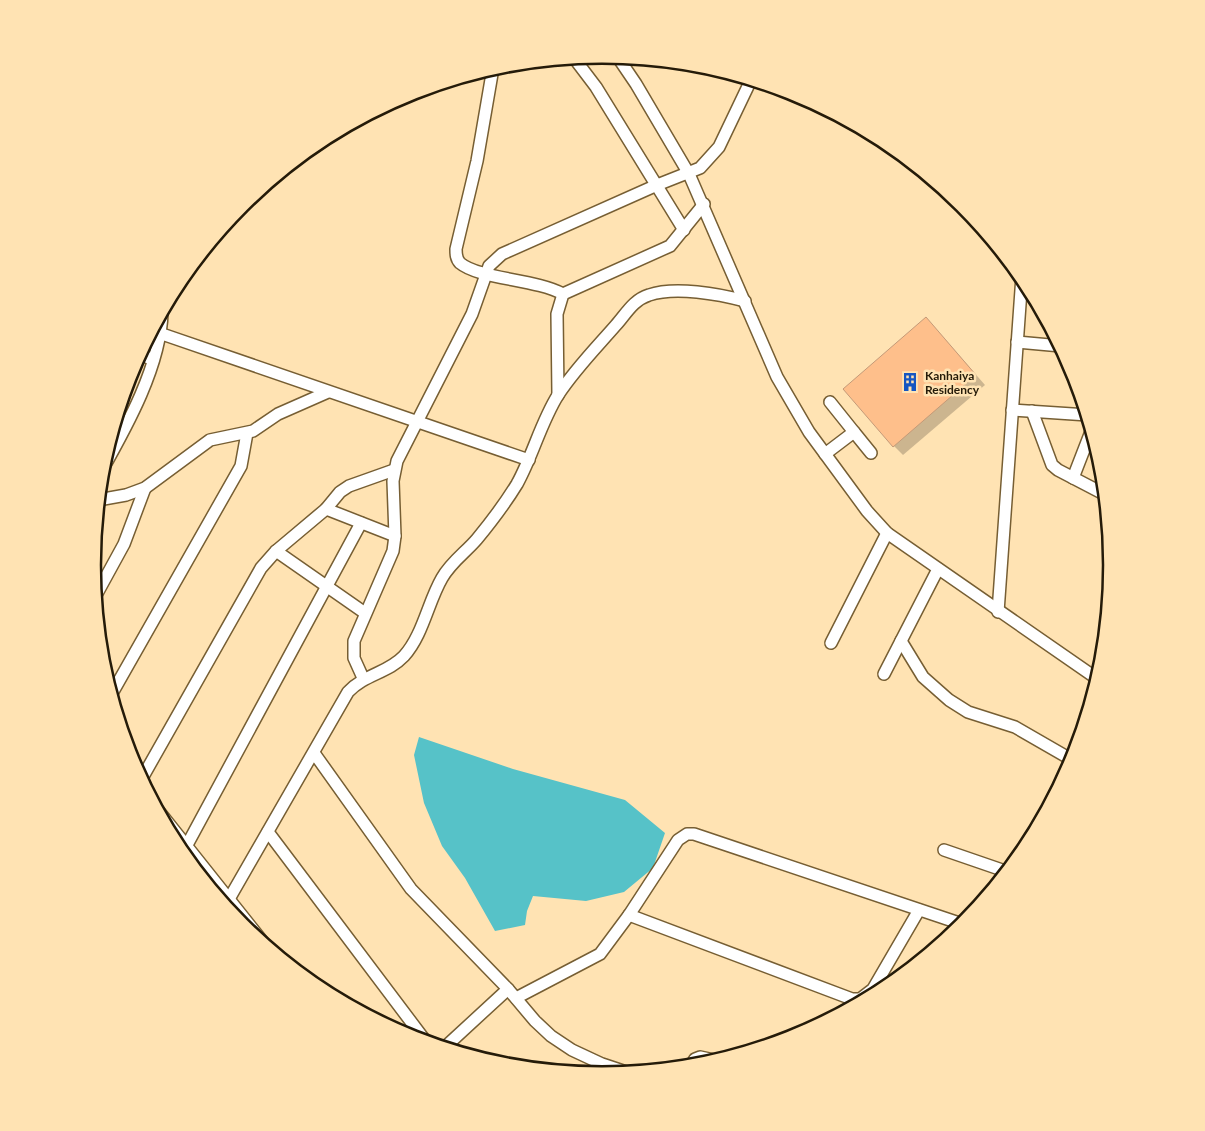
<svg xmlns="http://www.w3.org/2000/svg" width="1205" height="1131" viewBox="0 0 1205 1131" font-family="Lato,sans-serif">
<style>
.water{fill:#56c2c8}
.shadow{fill:#0003}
.building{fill:#febf8b;stroke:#c49a78}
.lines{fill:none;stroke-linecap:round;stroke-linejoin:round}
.minor-casing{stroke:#765e33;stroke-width:14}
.minor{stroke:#fff;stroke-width:11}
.labels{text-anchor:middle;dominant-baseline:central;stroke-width:5;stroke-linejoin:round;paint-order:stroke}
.poi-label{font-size:12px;font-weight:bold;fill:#251b09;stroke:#ffe3b3;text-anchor:start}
.rim{fill:none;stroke:#251b09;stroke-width:2.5}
</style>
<rect width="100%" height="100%" fill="#ffe3b3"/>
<!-- water -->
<path class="water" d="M419,737L513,769L625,800L665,833L653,868L624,892L586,901L533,896L527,911L525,925L495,931L465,878L442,846L424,803L414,755Z"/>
<!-- shadow -->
<path class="shadow" d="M935,328L985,385L903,455L894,446Z"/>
<!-- building -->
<path class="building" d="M926,317L976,375L893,447L843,389Z"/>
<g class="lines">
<!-- minor casing -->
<g class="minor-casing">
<g id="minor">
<path d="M617,56L636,84L689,174L777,377L809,432L867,511L887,533L1099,680"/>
<path d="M574,58L596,87L684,230"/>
<path d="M493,68L477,161L456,249C456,254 456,259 460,263C479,279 536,279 563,294"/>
<path d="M162,334L529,460"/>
<path d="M1017,342L1061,346"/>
<path d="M140,354L153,360"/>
<path d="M558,395L557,314L563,294L670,246L704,204"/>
<path d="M1012,410L1088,415"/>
<path d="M1032,411L1052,465L1058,470L1106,495"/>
<path d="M854,432L871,453"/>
<path d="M825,454L854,432L830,402"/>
<path d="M101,472C127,426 161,365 162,312"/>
<path d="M1073,478L1092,429"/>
<path d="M98,500L126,495L145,488L210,440L253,431L278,414L328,392"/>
<path d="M326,509L395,536"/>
<path d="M276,551L365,613"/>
<path d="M95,597L124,544L145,488"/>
<path d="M998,612L1022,276"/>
<path d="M901,641L923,677L949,700L968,712L1015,727L1074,761"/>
<path d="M831,643L887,533"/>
<path d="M884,674L938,569"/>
<path d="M363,678L354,658V641L393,551L395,536L393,481L397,461L472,314L489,266L502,254L657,185L700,168L719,147L751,80"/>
<path d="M111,695L241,466L247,433"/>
<path d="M314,753L411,889L508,989L535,1021L551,1036L572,1050L602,1064L629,1073"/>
<path d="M141,780L261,568L276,551L326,509L340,492L349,486L394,470"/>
<path d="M154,805L267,947"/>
<path d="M268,832L427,1043"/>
<path d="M187,845L361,523"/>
<path d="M944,850L1008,872"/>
<path d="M225,906L348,692C365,674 388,673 404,656C423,635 428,602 442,578C451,562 466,552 477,539C491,522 506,502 517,484C533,455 541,422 558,395C575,369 596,348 616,325C626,314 633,300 649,295C675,286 719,294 745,301"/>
<path d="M629,915L852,999H860L873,989L919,910"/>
<path d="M516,998L600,954L629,915L678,840L687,834H694L965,925"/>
<path d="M444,1048L508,989"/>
<path d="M690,1067L695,1059L700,1057L719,1061"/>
</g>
</g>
<!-- minor -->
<use href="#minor" class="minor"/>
</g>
<!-- icons -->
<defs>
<g id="building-bare" transform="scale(1.5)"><path d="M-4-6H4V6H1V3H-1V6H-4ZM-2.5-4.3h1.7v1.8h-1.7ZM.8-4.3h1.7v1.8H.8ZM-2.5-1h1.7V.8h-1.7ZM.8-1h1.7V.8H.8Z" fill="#1656c1" stroke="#ffe3b3" stroke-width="2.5" paint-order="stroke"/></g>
</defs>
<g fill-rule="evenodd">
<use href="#building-bare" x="910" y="382"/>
</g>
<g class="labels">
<!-- poi labels -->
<g class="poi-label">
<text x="925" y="375">Kanhaiya<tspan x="925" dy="14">Residency</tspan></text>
</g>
</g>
<!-- crop -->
<path d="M0 0H1205V1131H0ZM101 565a501 501 0 1 1 1002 0a501 501 0 1 1-1002 0Z" fill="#ffe3b3" fill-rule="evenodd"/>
<path class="rim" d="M101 565a501 501 0 1 1 1002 0a501 501 0 1 1-1002 0Z"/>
</svg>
